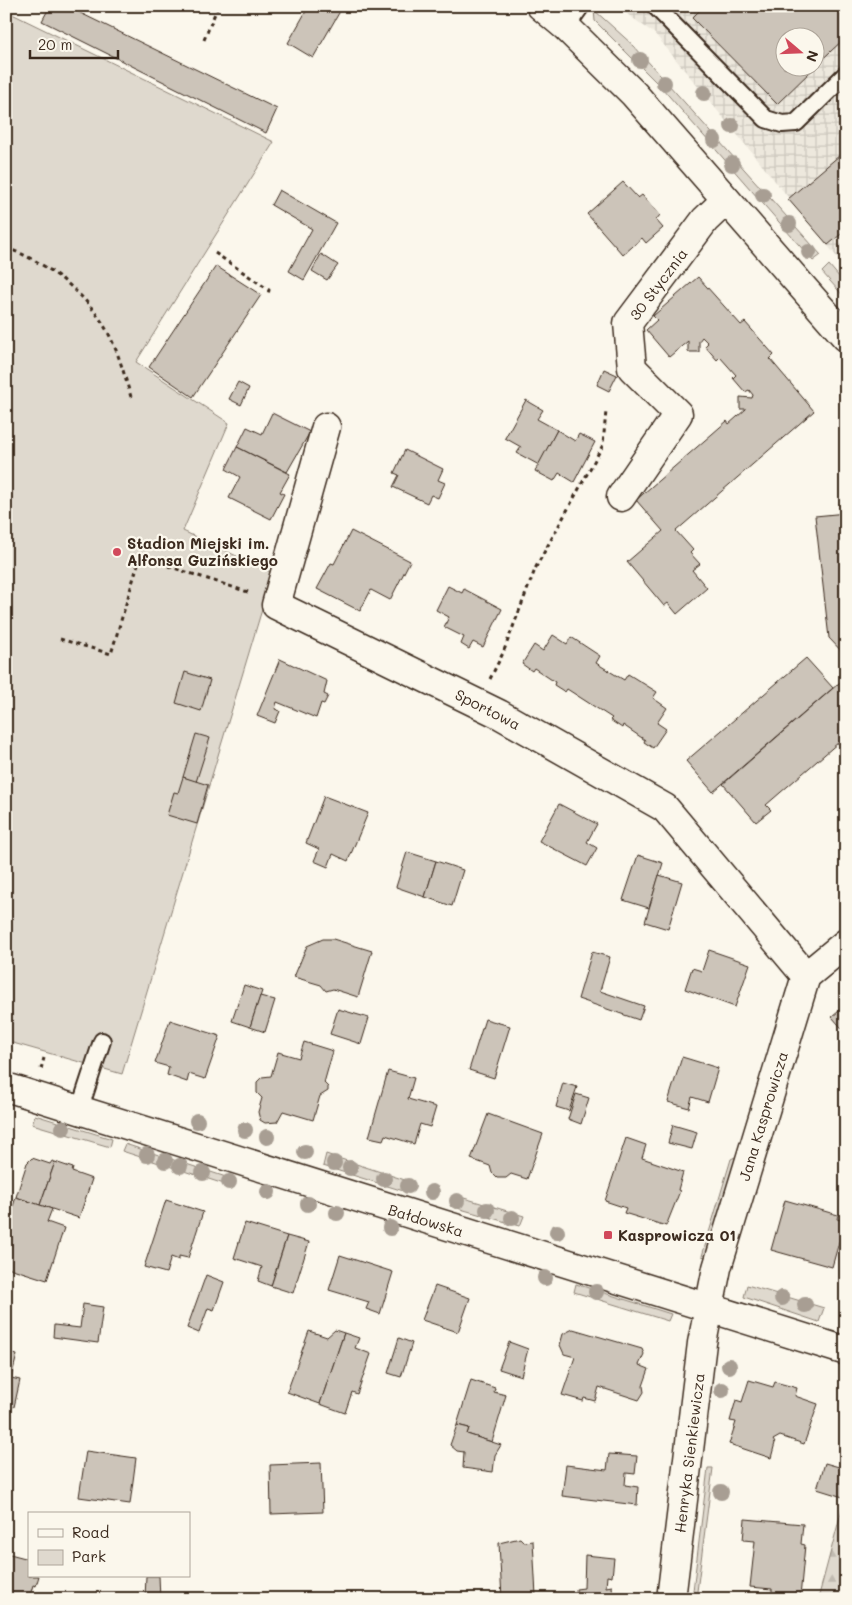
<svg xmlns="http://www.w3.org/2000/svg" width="852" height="1605" viewBox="0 0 852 1605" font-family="Mali,sans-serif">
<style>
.industrial{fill:url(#industrial-grid);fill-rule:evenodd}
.green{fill:#dfd9ce;stroke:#8d8276}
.forest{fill:url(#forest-firs);stroke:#8d8276}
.building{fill:#ccc4b9;stroke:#3b2a1e}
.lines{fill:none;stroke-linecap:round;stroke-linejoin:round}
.service-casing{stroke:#3b2a1e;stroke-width:20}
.minor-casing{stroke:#3b2a1e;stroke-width:31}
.tertiary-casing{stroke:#3b2a1e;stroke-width:31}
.path{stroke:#3b2a1e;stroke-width:3;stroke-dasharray:4 4;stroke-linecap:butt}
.service{stroke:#fbf7ec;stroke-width:16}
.minor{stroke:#fbf7ec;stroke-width:28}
.tertiary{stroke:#fbf7ec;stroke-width:28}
.tree{fill:#a89e93}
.poi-dot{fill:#d1495b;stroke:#fbf7ec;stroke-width:2}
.labels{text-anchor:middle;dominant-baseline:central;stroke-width:4.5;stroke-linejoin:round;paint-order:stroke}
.street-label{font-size:15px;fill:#3b2a1e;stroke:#fbf7ec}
.poi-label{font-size:15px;font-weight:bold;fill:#3b2a1e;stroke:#fbf7ec;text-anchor:start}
</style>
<defs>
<pattern id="industrial-grid" width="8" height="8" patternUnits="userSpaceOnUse" patternTransform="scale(1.25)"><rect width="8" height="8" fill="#ede8dd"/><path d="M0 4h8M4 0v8" fill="none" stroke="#ccc7bd"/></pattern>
<pattern id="forest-firs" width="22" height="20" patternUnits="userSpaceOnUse" patternTransform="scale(1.25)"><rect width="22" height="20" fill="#dfd9ce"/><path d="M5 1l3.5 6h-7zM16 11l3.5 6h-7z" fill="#c0bab0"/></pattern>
</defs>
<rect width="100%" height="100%" fill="#fbf7ec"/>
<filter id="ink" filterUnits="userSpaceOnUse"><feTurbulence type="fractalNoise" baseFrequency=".02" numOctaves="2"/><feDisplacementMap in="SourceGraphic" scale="10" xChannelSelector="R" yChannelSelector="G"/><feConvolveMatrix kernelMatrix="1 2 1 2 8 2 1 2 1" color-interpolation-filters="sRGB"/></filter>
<g filter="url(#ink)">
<!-- industrial -->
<path class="industrial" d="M616,6H846V268L655,34ZM784,38H814V68H784Z"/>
<!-- green -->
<g class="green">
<path d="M594,10L634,46L821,255L813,261L662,88L595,21Z"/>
<path d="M6,11L274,142L136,362L229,423L183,531L273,573L122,1074L6,1041Z"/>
<path d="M829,265L846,285V299L822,272Z"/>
<path d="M35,1115L112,1139L110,1147L32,1124Z"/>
<path d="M125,1144L226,1177L224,1184L122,1151Z"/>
<path d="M326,1154L414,1183L410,1193L323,1166Z"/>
<path d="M737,1156L708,1258L702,1256L731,1159Z"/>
<path d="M454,1195L524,1216L520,1226L450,1206Z"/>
<path d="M576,1284L671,1314L668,1321L574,1292Z"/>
<path d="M747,1285L824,1308L819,1322L744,1297Z"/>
<path d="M708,1468H713L696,1599H692Z"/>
</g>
<!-- forest -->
<path class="forest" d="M846,1504V1599H818L842,1509Z"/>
<!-- building -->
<g class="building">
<path d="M50,6H66L277,109L266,133L42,21Z"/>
<path d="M309,6H343L313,58L288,43Z"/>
<path d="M704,6H846V37L814,67V38H784V68H814L777,104L692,18Z"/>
<path d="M846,150V230L828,245L788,199Z"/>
<path d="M623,182L638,198L642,195L660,215L656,220L663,228L646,243L642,238L623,255L587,214Z"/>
<path d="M279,190L336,223L304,280L289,271L312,229L271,205Z"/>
<path d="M321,254L338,265L327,280L312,271Z"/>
<path d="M216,266L261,295L193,397L149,367Z"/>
<path d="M698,277L741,325L745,322L774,355L770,359L814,411L676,531L693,550L690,553L700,564L692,570L707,588L677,614L668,603L664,606L627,562L663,531L636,500L727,421L729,424L746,409H740V397L752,398L753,395L749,390L745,392L733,378L736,375L720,357L717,360L705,346L708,343L702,337L699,341V352H688V341L669,357L646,330L657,320L653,316Z"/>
<path d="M604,369L617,375L609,391L597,385Z"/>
<path d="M238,382L249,388L241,405L229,399Z"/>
<path d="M526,400L543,410L537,419L557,430L539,465L517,453L521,447L505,438Z"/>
<path d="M272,413L310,432L287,472L237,447L247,427L262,434Z"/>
<path d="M557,430L575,441L579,434L595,442L574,482L559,473L554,481L535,471Z"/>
<path d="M237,447L290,474L280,492L284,494L271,519L229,498L240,477L226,469Z"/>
<path d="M405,450L443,469L438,480L445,483L438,498L431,495L427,503L393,487L399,475L394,473Z"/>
<path d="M846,513V656L829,638L815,516Z"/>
<path d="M351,531L410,561L390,600L371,590L360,611L317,589L331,563L334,564Z"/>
<path d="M448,586L462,593L464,589L502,609L483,647L473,642L469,649L461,644L464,637L444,627L449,617L436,610Z"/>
<path d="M553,635L567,644L571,637L600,656L596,663L624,680L628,674L657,692L653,698L667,708L657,723L666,729L653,748L644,742L645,740L623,725L622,728L610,720L612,718L567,689L565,692L554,685L555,682L534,668L532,671L522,664L534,645L543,651Z"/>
<path d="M806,658L833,688L713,792L686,761Z"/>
<path d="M280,659L327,681L324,694L328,696L324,704L321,703L316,718L277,702L275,709L280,711L275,723L257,716Z"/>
<path d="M185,672L210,680L201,711L176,703Z"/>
<path d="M846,677V736L766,805L771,810L756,822L723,784Z"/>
<path d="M196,734L210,738L196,782L183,777Z"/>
<path d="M183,777L208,785L197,824L167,815L174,792L178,793Z"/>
<path d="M324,796L368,813L348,861L333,854L328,867L314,861L319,849L306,843Z"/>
<path d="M559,804L597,824L587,842L597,848L587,866L539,841Z"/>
<path d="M407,852L436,861L425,897L396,887Z"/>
<path d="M638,855L663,863L649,908L623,900Z"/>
<path d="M436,861L463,870L452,906L425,897Z"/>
<path d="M659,875L682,882L668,929L645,922Z"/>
<path d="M323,939H333L372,951L358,997L333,989L326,991L321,985L294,977L307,946Z"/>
<path d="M709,950L750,964L735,1007L685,989L692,968L702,971Z"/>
<path d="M592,952L610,957L600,991L644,1006L639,1020L578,999Z"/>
<path d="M244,985L262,991L250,1027L232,1021Z"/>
<path d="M260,996L275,1000L265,1032L250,1027Z"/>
<path d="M846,1005V1033L832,1017Z"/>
<path d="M338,1009L369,1018L361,1044L330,1034Z"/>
<path d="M485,1019L510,1026L494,1078L469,1070Z"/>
<path d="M170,1020L220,1036L205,1079L189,1074L187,1082L167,1075L169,1067L155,1063Z"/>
<path d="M304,1042L333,1051L324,1083L328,1087V1091L320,1096L313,1120L283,1111L277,1122L265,1123L260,1120L258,1112L262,1098L257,1093V1082L262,1077L271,1076L278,1052L299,1058Z"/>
<path d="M682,1057L718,1068L708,1102L692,1097L689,1108L668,1102Z"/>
<path d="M388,1071L414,1078L408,1099L436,1107L430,1127L420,1124L414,1144L385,1135L383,1140L369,1137Z"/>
<path d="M563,1083L577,1087L569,1111L556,1107Z"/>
<path d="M576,1094L589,1098L581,1124L568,1119Z"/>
<path d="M488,1114L543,1134L527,1179L511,1174L506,1178H497L492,1173L490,1166L471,1159Z"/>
<path d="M673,1125L697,1132L692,1149L668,1143Z"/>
<path d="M626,1138L646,1145L642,1158L683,1172L678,1190L680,1191L666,1226L624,1213L626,1208L605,1201Z"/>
<path d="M32,1158L50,1164L52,1161L55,1162L40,1205L16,1197L27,1163Z"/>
<path d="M55,1162L73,1168L72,1172L92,1179L79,1218L40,1205Z"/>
<path d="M16,1197L52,1209L47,1222L64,1228L47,1280L6,1267V1228Z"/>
<path d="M166,1200L203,1212L188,1258L179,1256V1260L171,1257L166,1273L144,1267Z"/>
<path d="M785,1200L838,1215L837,1219L845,1221L832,1267L771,1250Z"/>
<path d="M245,1223L287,1236L271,1286L258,1281L262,1267L234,1258Z"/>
<path d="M287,1236L309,1242L293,1293L271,1286Z"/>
<path d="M340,1255L393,1272L380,1314L366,1309L369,1302L329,1290Z"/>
<path d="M206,1275L224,1282L214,1310L208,1308L199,1333L187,1328Z"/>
<path d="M435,1286L470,1298L458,1332L422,1320Z"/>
<path d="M83,1304L103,1307L98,1343L53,1337L54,1325L80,1328Z"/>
<path d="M573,1329L642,1349L644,1354L639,1365L649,1369L643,1386L644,1392L639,1400L599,1387L595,1401L584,1398L583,1401L562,1395L575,1357L564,1354L560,1345L563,1334Z"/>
<path d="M335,1330L344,1333L320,1404L287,1392L309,1331L327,1337Z"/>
<path d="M344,1333L359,1338L355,1348L371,1354L357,1394L352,1392L345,1413L320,1404Z"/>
<path d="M399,1338L412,1343L401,1377L388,1373Z"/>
<path d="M509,1342L528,1349L521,1376L499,1369Z"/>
<path d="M6,1352L17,1355L11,1378L20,1380L14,1407L6,1405Z"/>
<path d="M471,1380L495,1388L494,1392L506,1395L492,1442L467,1434L469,1428L457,1425Z"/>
<path d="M749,1380L773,1387L775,1382L797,1388L795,1396L818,1404L804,1444L780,1436L773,1440L775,1443L771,1458L729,1444L736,1422L730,1421L736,1400L742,1402Z"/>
<path d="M457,1425L469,1428L467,1434L501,1445L495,1455L493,1472L463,1468L464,1452L457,1451L450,1445Z"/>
<path d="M86,1451L136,1458L130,1504L79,1497Z"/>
<path d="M609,1454L637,1456L635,1474L626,1473L625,1485L638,1487L637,1505L562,1496L566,1465L607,1470Z"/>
<path d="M321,1463L323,1512L271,1514L270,1465Z"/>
<path d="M825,1463L846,1469V1498L817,1489Z"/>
<path d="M745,1519L803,1524L801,1544L805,1545L800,1597L772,1594V1589L750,1587L755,1541L743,1540Z"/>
<path d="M520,1538L524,1542L533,1541L536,1596L522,1597V1599H502L499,1543Z"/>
<path d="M6,1553L29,1559V1576H39L36,1586L33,1585L29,1599L6,1597Z"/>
<path d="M585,1555L614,1558L612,1577L607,1576L606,1587L612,1586L613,1599H577L576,1589L584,1588Z"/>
<path d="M146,1576H159L160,1599H145Z"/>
</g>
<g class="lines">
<!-- service casing -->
<g class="service-casing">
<g id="service">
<path d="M655,6L766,119L782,124L796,123L846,74"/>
<path d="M566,27L581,6"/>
<path d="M79,1111L102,1041"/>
</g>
</g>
<!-- minor casing -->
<g class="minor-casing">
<g id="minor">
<path d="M326,427L276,605L499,714L665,808L806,976"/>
<path d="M621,497L678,414L632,368L628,323L705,220L726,200"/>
<path d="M671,1599L702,1343L717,1268L806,976L846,943"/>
</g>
</g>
<!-- tertiary casing -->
<g class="tertiary-casing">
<g id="tertiary">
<path d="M541,6L566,27L634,94L846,337"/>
<path d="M6,1087L846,1351"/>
</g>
</g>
<!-- path -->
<g class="path">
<path d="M140,9L141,6"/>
<path d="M204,40L218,6"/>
<path d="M6,248C44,260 87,294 106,329C118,350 124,374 131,397"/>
<path d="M215,253L269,290L268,294"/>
<path d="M60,639L111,654L140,557L251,593"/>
<path d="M490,679L503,653L536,567L603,445L606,411"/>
<path d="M41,1069L44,1058"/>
</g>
<!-- service -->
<use href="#service" class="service"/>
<!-- minor -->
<use href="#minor" class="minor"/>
<!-- tertiary -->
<use href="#tertiary" class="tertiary"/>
</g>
<!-- trees -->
<g class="tree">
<circle cx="640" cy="60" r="8"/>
<circle cx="664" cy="83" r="8"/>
<circle cx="704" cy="93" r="8"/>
<circle cx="732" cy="126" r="8"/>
<circle cx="714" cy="140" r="8"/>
<circle cx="732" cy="164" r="8"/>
<circle cx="763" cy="195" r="8"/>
<circle cx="789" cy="224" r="8"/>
<circle cx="809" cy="252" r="8"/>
<circle cx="197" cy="1121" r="8"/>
<circle cx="63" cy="1128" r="8"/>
<circle cx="245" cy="1130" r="8"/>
<circle cx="267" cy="1137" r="8"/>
<circle cx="305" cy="1152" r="8"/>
<circle cx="147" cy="1155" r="8"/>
<circle cx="165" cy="1161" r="8"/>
<circle cx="334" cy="1163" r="8"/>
<circle cx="180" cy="1166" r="8"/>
<circle cx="350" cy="1168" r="8"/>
<circle cx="203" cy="1173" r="8"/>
<circle cx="384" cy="1179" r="8"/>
<circle cx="229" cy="1182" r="8"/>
<circle cx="408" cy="1186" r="8"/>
<circle cx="268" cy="1192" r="8"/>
<circle cx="432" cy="1192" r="8"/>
<circle cx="457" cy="1201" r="8"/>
<circle cx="308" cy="1204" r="8"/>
<circle cx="487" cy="1210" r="8"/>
<circle cx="337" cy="1213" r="8"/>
<circle cx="512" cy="1218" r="8"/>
<circle cx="390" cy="1228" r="8"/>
<circle cx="557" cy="1232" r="8"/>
<circle cx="545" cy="1278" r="8"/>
<circle cx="596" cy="1292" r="8"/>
<circle cx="782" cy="1298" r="8"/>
<circle cx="805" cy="1305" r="8"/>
<circle cx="729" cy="1366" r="8"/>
<circle cx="722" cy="1390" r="8"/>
<circle cx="721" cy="1492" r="8"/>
</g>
</g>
<!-- markers -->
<g class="poi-dot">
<circle cx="117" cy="552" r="5"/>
<rect x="603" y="1230" width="10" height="10" rx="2.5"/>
</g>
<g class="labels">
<!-- street labels -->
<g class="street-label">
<text transform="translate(658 284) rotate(-53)">30 Stycznia</text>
<text transform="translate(488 709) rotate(27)">Sportowa</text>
<text transform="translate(763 1116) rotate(-73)">Jana Kasprowicza</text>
<text transform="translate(426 1220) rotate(17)">Bałdowska</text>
<text transform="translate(689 1453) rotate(-83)">Henryka Sienkiewicza</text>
</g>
<!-- poi labels -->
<g class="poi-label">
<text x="127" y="543">Stadion Miejski im.<tspan x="127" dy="17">Alfonsa Guzińskiego</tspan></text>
<text x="618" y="1235">Kasprowicza 01</text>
</g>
</g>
<!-- margin -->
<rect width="852" height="1605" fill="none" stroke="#fbf7ec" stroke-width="25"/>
<rect x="12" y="12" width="827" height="1580" fill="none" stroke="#3b2a1e" stroke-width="2" filter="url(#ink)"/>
<!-- legend -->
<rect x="28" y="1512" width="162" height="65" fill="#fbf7ec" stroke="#aea59a"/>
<rect x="38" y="1529" width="25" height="8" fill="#fbf7ec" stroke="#aea59a"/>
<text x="72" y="1538" font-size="15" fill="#3b2a1e">Road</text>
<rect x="38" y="1550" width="25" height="15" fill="#dfd9ce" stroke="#aea59a"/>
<text x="72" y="1562" font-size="15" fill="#3b2a1e">Park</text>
<!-- north arrow -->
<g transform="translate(800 52) rotate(109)"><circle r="24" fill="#fbf7ec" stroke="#aea59a"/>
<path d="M0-4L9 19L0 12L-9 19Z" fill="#d1495b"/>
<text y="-8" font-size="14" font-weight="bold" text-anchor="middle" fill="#3b2a1e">N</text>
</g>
<!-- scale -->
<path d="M30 50v8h88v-8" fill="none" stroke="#3b2a1e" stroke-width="2.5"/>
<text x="38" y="50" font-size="15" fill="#3b2a1e" stroke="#fbf7ec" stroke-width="4" paint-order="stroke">20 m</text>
</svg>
